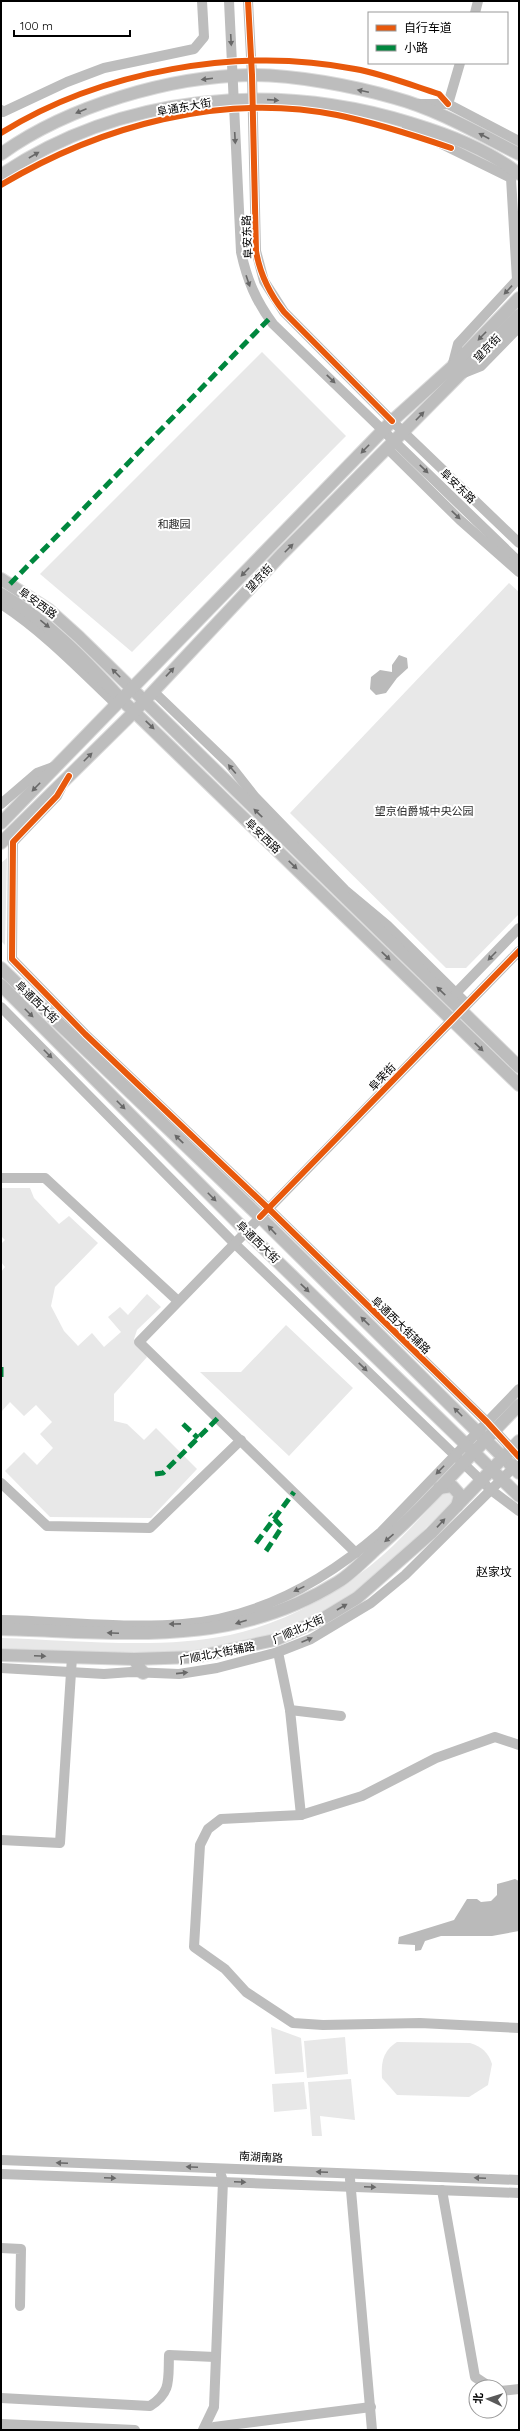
<svg xmlns="http://www.w3.org/2000/svg" width="520" height="2431" viewBox="0 0 520 2431" font-family="Quicksand,'Noto Sans SC',sans-serif">
<style>
.green{fill:#e8e8e8}
.water{fill:#bababa}
.lines{fill:none;stroke-linecap:round;stroke-linejoin:round}
.major-casing{stroke:#dbdbdb;stroke-width:14}
.minor{stroke:#bdbdbd;stroke-width:10}
.major{stroke:#bdbdbd;stroke-width:12}
.quiet{stroke:#00873e;stroke-width:5;stroke-dasharray:10 5;stroke-linecap:butt}
.cycleway-casing{stroke:#fff;stroke-width:8}
.cycleway{stroke:#e8590c;stroke-width:6}
.oneway{fill:#686868}
.labels{text-anchor:middle;dominant-baseline:central;stroke-width:4;stroke-linejoin:round;paint-order:stroke}
.street-label{font-size:11px;fill:#000;stroke:#fff}
.park-label{font-size:11px;fill:#2c2c2c;stroke:#fff}
.neighbourhood-label{font-size:12px;fill:#000;stroke:#fff}
</style>
<rect width="100%" height="100%" fill="#fff"/>
<!-- green -->
<g class="green">
<path d="M262,352L346,436L132,652L40,574Z"/>
<path d="M509,583L519,592V914L466,968H446L290,813Z"/>
<path d="M7,858L5,945L1,941V863Z"/>
<path d="M1,1188H30L34,1198L59,1224L69,1216L98,1243L55,1287L51,1306L64,1331L78,1346L92,1333L104,1347L121,1332L108,1317L120,1307L128,1315L147,1294L161,1307L137,1330L134,1339L147,1357L114,1394V1421L127,1424L144,1440L156,1428L197,1469L151,1518L50,1517L5,1471L24,1452L37,1465L53,1448L40,1434L52,1422L36,1405L24,1416L10,1402L1,1412V1272L5,1267L1,1262V1244L5,1240L1,1236Z"/>
<path d="M286,1325L353,1388L289,1456L200,1372H241Z"/>
<path d="M447,1490H453L455,1499C422,1532 389,1566 352,1595C339,1605 324,1612 310,1619C211,1667 107,1653 1,1650V1638C72,1640 161,1650 230,1635C281,1624 329,1598 370,1566C398,1544 422,1515 447,1490Z"/>
<path d="M271,2027L301,2038L304,2072L275,2074Z"/>
<path d="M345,2037L348,2074L307,2078L304,2041Z"/>
<path d="M397,2042L470,2043C482,2047 488,2052 492,2064L488,2085L469,2097L397,2095L382,2078C381,2062 383,2051 397,2042Z"/>
<path d="M351,2079L355,2120L320,2116L322,2136H312L308,2082Z"/>
<path d="M304,2082L307,2109L274,2112L272,2084Z"/>
</g>
<!-- water -->
<g class="water">
<path d="M399,655L407,658L408,668L397,678L386,693L376,695L370,689L371,677L380,670L392,672V665Z"/>
<path d="M515,1879L519,1881V1931L492,1936H441L425,1941L421,1950L415,1951V1945L398,1944L399,1937L454,1920L467,1899H477L481,1902L491,1901L497,1895V1884Z"/>
</g>
<g class="lines">
<!-- major casing -->
<g class="major-casing">
<g id="major">
<path d="M1,154C68,106 170,76 252,75C295,75 354,86 395,98C439,110 479,134 519,154"/>
<path d="M1,175C121,94 274,81 410,123C449,135 487,149 519,174"/>
<path d="M1,579L49,610L79,637L519,1067"/>
<path d="M1,594C48,621 84,659 121,699L519,1085"/>
<path d="M1,823L392,421L452,367L519,298"/>
<path d="M1,843L135,711L281,555L519,315"/>
<path d="M1,968L260,1217L519,1473"/>
<path d="M1,985L246,1231L519,1496"/>
<path d="M439,1488L452,1486L460,1495L457,1506"/>
<path d="M1,1629C120,1632 231,1649 338,1582C351,1574 363,1561 375,1550C426,1506 471,1454 519,1405"/>
<path d="M1,1655L134,1659L195,1657L275,1640L324,1618L357,1598L431,1533L519,1441"/>
<path d="M134,1659L143,1673"/>
</g>
</g>
<!-- minor -->
<g class="minor">
<path d="M229,1L241,252C247,280 256,301 273,324L519,562"/>
<path d="M248,1L252,75L256,251L264,281L284,312L392,421L519,543"/>
<path d="M475,13L478,1"/>
<path d="M418,104H448L519,141"/>
<path d="M448,104L460,63"/>
<path d="M1,110L3,112L67,82L104,68L194,49L204,37L202,1"/>
<path d="M407,127L511,178L517,280L458,344L452,367"/>
<path d="M461,374L481,366L519,327"/>
<path d="M388,449L460,520L519,572"/>
<path d="M1,604C44,632 79,669 116,704"/>
<path d="M153,691L229,764L255,797L345,890L387,925L467,1004"/>
<path d="M61,788L57,796L13,842L12,959L85,1034L268,1208L487,1422L519,1457"/>
<path d="M1,804L37,773L56,766"/>
<path d="M456,993L519,928"/>
<path d="M1,1007L234,1243L491,1490L519,1511"/>
<path d="M1,1178H45L178,1301"/>
<path d="M1,1483L47,1526L150,1528L241,1440"/>
<path d="M356,1553L139,1342L519,951"/>
<path d="M1,1620C61,1621 123,1629 183,1624C258,1618 325,1581 381,1532L519,1389"/>
<path d="M278,1652L290,1710L301,1815"/>
<path d="M1,1668L104,1674L131,1672L179,1674L217,1668L278,1652L311,1639L371,1603L405,1575L519,1462"/>
<path d="M290,1710L341,1716"/>
<path d="M519,1745L495,1737L436,1758L362,1796L301,1815L221,1819L208,1829L200,1845L194,1947L225,1969L246,1992L293,2023L323,2025L420,2023L519,2028"/>
<path d="M1,1840L60,1843L72,1657"/>
<path d="M1,2160L519,2180"/>
<path d="M1,2174L519,2193"/>
<path d="M350,2179L372,2430"/>
<path d="M442,2190L475,2377L490,2387"/>
<path d="M1,2248L21,2249L20,2306"/>
<path d="M500,2391L519,2389"/>
<path d="M1,2398L150,2406C172,2392 168,2379 169,2355L215,2357"/>
<path d="M1,2424L135,2430"/>
<path d="M203,2430L214,2407L223,2181L221,2175"/>
<path d="M208,2430L214,2427L371,2407"/>
</g>
<!-- major -->
<use href="#major" class="major"/>
<!-- quiet -->
<g class="quiet">
<path d="M10,584L269,319"/>
<path d="M1,1367V1379"/>
<path d="M183,1424L198,1438"/>
<path d="M155,1474L163,1473L218,1418"/>
<path d="M256,1543L294,1492"/>
<path d="M266,1551L282,1527L270,1514"/>
</g>
<!-- cycleway casing -->
<g class="cycleway-casing">
<g id="cycleway">
<path d="M248,1L252,75L256,251C260,275 269,293 284,312L392,421"/>
<path d="M1,133C100,71 240,46 355,69C383,74 411,85 439,94L448,104"/>
<path d="M1,185C100,126 222,92 337,115C376,123 413,135 451,148"/>
<path d="M69,776L57,796L13,842L12,959L85,1034L268,1208L487,1422L519,1457"/>
<path d="M260,1217L519,951"/>
</g>
</g>
<!-- cycleway -->
<use href="#cycleway" class="cycleway"/>
</g>
<!-- one-way arrows -->
<defs><path id="oneway-solid" d="M-6-.8H1V-3.2L6.5 0L1 3.2V.8H-6Z"/></defs>
<g class="oneway">
<use href="#oneway-solid" transform="translate(231 40) rotate(87)"/>
<use href="#oneway-solid" transform="translate(207 79) rotate(173)"/>
<use href="#oneway-solid" transform="translate(363 91) rotate(-168)"/>
<use href="#oneway-solid" transform="translate(273 100) rotate(4)"/>
<use href="#oneway-solid" transform="translate(81 111) rotate(157)"/>
<use href="#oneway-solid" transform="translate(484 136) rotate(-152)"/>
<use href="#oneway-solid" transform="translate(235 138) rotate(87)"/>
<use href="#oneway-solid" transform="translate(34 155) rotate(-30)"/>
<use href="#oneway-solid" transform="translate(248 281) rotate(71)"/>
<use href="#oneway-solid" transform="translate(508 290) rotate(133)"/>
<use href="#oneway-solid" transform="translate(482 336) rotate(134)"/>
<use href="#oneway-solid" transform="translate(331 379) rotate(44)"/>
<use href="#oneway-solid" transform="translate(420 416) rotate(-46)"/>
<use href="#oneway-solid" transform="translate(365 449) rotate(134)"/>
<use href="#oneway-solid" transform="translate(424 469) rotate(44)"/>
<use href="#oneway-solid" transform="translate(456 515) rotate(44)"/>
<use href="#oneway-solid" transform="translate(289 548) rotate(-45)"/>
<use href="#oneway-solid" transform="translate(245 572) rotate(134)"/>
<use href="#oneway-solid" transform="translate(45 624) rotate(39)"/>
<use href="#oneway-solid" transform="translate(170 672) rotate(-47)"/>
<use href="#oneway-solid" transform="translate(116 673) rotate(-135)"/>
<use href="#oneway-solid" transform="translate(150 725) rotate(44)"/>
<use href="#oneway-solid" transform="translate(88 757) rotate(-45)"/>
<use href="#oneway-solid" transform="translate(232 769) rotate(-130)"/>
<use href="#oneway-solid" transform="translate(36 787) rotate(134)"/>
<use href="#oneway-solid" transform="translate(258 813) rotate(-136)"/>
<use href="#oneway-solid" transform="translate(293 865) rotate(44)"/>
<use href="#oneway-solid" transform="translate(386 956) rotate(44)"/>
<use href="#oneway-solid" transform="translate(492 956) rotate(134)"/>
<use href="#oneway-solid" transform="translate(441 991) rotate(-136)"/>
<use href="#oneway-solid" transform="translate(29 1013) rotate(45)"/>
<use href="#oneway-solid" transform="translate(479 1047) rotate(44)"/>
<use href="#oneway-solid" transform="translate(48 1054) rotate(45)"/>
<use href="#oneway-solid" transform="translate(121 1105) rotate(45)"/>
<use href="#oneway-solid" transform="translate(179 1139) rotate(-136)"/>
<use href="#oneway-solid" transform="translate(212 1197) rotate(45)"/>
<use href="#oneway-solid" transform="translate(272 1230) rotate(-133)"/>
<use href="#oneway-solid" transform="translate(305 1288) rotate(44)"/>
<use href="#oneway-solid" transform="translate(365 1321) rotate(-136)"/>
<use href="#oneway-solid" transform="translate(363 1367) rotate(44)"/>
<use href="#oneway-solid" transform="translate(458 1412) rotate(-135)"/>
<use href="#oneway-solid" transform="translate(440 1470) rotate(134)"/>
<use href="#oneway-solid" transform="translate(441 1523) rotate(-47)"/>
<use href="#oneway-solid" transform="translate(389 1538) rotate(139)"/>
<use href="#oneway-solid" transform="translate(299 1589) rotate(154)"/>
<use href="#oneway-solid" transform="translate(342 1607) rotate(-30)"/>
<use href="#oneway-solid" transform="translate(241 1622) rotate(162)"/>
<use href="#oneway-solid" transform="translate(175 1624) rotate(179)"/>
<use href="#oneway-solid" transform="translate(113 1633) rotate(-177)"/>
<use href="#oneway-solid" transform="translate(307 1640) rotate(-23)"/>
<use href="#oneway-solid" transform="translate(40 1656) rotate(2)"/>
<use href="#oneway-solid" transform="translate(182 1673) rotate(-6)"/>
<use href="#oneway-solid" transform="translate(62 2163) rotate(-178)"/>
<use href="#oneway-solid" transform="translate(192 2167) rotate(-178)"/>
<use href="#oneway-solid" transform="translate(322 2172) rotate(-177)"/>
<use href="#oneway-solid" transform="translate(110 2178) rotate(2)"/>
<use href="#oneway-solid" transform="translate(480 2178) rotate(-178)"/>
<use href="#oneway-solid" transform="translate(240 2182) rotate(2)"/>
<use href="#oneway-solid" transform="translate(370 2187) rotate(2)"/>
</g>
<g class="labels">
<!-- street labels -->
<g class="street-label">
<text transform="translate(184 107) rotate(-10)">阜通东大街</text>
<text transform="translate(247 237) rotate(-93)">阜安东路</text>
<text transform="translate(487 348) rotate(-46)">望京街</text>
<text transform="translate(458 486) rotate(44)">阜安东路</text>
<text transform="translate(259 578) rotate(-47)">望京街</text>
<text transform="translate(38 603) rotate(36)">阜安西路</text>
<text transform="translate(263 836) rotate(44)">阜安西路</text>
<text transform="translate(37 1002) rotate(44)">阜通西大街</text>
<text transform="translate(382 1077) rotate(-46)">阜荣街</text>
<text transform="translate(258 1242) rotate(44)">阜通西大街</text>
<text transform="translate(401 1325) rotate(44)">阜通西大街辅路</text>
<text transform="translate(298 1629) rotate(-24)">广顺北大街</text>
<text transform="translate(217 1653) rotate(-11)">广顺北大街辅路</text>
<text transform="translate(261 2157) rotate(3)">南湖南路</text>
</g>
<!-- park labels -->
<g class="park-label">
<text x="174" y="524">和趣园</text>
<text x="424" y="811">望京伯爵城中央公园</text>
</g>
<!-- neighbourhood labels -->
<g class="neighbourhood-label">
<text x="494" y="1571">赵家坟</text>
</g>
</g>
<!-- border -->
<rect width="520" height="2431" fill="none" stroke="#000000" stroke-width="4"/>
<!-- legend -->
<rect x="368" y="12" width="140" height="52" fill="#ffffff" stroke="#999999"/>
<rect x="376" y="25" width="20" height="6" fill="#e8590c" stroke="#999999"/>
<text x="404" y="32" font-size="12" fill="#000000">自行车道</text>
<rect x="376" y="45" width="20" height="6" fill="#00873e" stroke="#999999"/>
<text x="404" y="52" font-size="12" fill="#000000">小路</text>
<!-- north arrow -->
<g transform="translate(488 2399) rotate(274)"><circle r="19" fill="#ffffff" stroke="#999999"/>
<path d="M0-3L7 15L0 10L-7 15Z" fill="#595959"/>
<text y="-6" font-size="11" font-weight="bold" text-anchor="middle" fill="#000000">北</text>
</g>
<!-- scale -->
<path d="M14 30v6h116v-6" fill="none" stroke="#000000" stroke-width="2"/>
<text x="20" y="30" font-size="12" fill="#000000" stroke="#ffffff" stroke-width="3" paint-order="stroke">100 m</text>
</svg>
